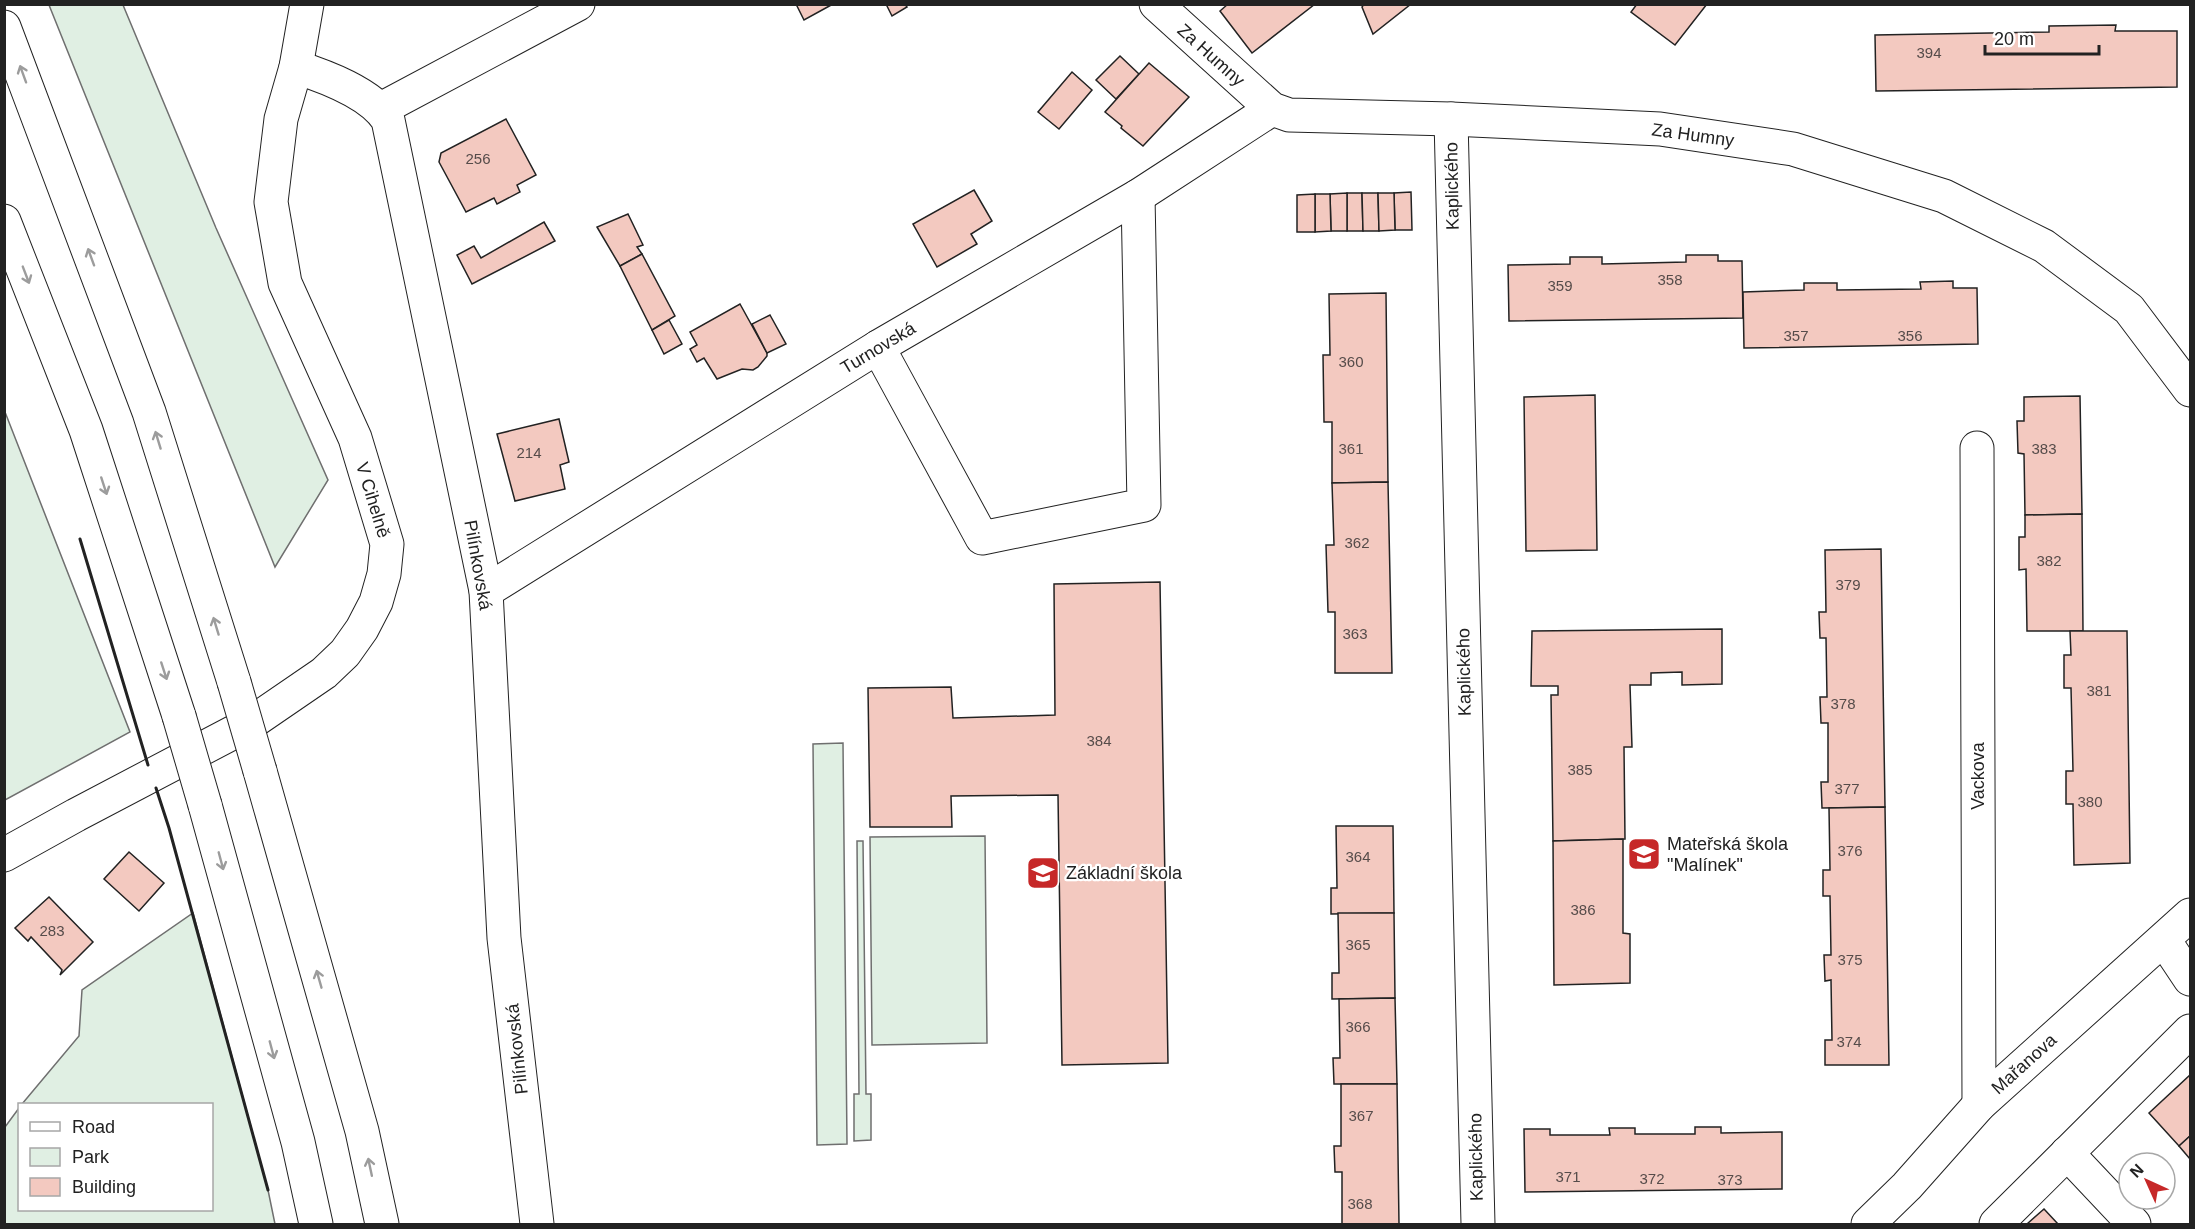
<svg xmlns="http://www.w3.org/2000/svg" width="2195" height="1229" viewBox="0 0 2195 1229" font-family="Arial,sans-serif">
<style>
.green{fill:#e0efe3;stroke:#6f6f6f;stroke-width:1.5}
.building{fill:#f3c9c0;stroke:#222;stroke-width:1.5}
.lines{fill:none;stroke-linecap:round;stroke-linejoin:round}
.street-casing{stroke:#222;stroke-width:35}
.highway-casing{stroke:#222;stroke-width:35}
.street{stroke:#fff;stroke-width:33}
.highway{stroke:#fff;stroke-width:33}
.highway-bridge-casing{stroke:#222;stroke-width:35;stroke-linecap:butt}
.highway-bridge{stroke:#fff;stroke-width:33}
.wall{stroke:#222;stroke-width:3}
.oneway{stroke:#9c9c9c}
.labels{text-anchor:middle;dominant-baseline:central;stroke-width:4.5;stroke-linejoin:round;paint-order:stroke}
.number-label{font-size:15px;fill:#564c4a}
.street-label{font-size:18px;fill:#222;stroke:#fff}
.poi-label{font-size:18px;fill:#222;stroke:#fff;text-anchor:start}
</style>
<rect width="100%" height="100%" fill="#fff"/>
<!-- green -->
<g class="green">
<path d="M49,5H123L216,228L328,480L275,567Z"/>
<path d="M5,412L130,732L5,800H4Z"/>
<path d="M843,743L847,1144L817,1145L813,744Z"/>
<path d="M985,836L987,1043L872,1045L870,837Z"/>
<path d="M857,841H863L866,1094H871V1140L854,1141V1094H859Z"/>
<path d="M193,913L268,1190L275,1224H5V1127L19,1108L20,1210H212V1104H22L79,1036L82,990Z"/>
</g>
<!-- building -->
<g class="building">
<path d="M796,4H833L804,20Z"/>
<path d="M886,4H905L907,7L892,16Z"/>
<path d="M1228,4H1315L1252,53L1220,11Z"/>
<path d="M1364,4H1411L1373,34L1362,7Z"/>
<path d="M1637,4H1707L1675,45L1631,12Z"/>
<path d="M2116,25L2115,31H2177V87L1876,91L1875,35L2049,32V26Z"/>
<path d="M1120,56L1139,74L1116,99L1096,80Z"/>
<path d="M1149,63L1189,97L1143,146L1121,128L1122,126L1105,112Z"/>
<path d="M1072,72L1092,90L1059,129L1038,112Z"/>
<path d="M506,119L536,175L517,185L520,192L497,204L494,198L466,212L439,162L441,153Z"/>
<path d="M974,190L992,221L971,234L977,244L937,267L913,224Z"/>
<path d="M1411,192L1412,230H1395L1394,193Z"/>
<path d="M1347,193H1362L1363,231H1347Z"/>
<path d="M1347,193V231H1331L1330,194Z"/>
<path d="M1362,193H1378L1379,231H1363Z"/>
<path d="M1378,193H1394L1395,230L1379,231Z"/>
<path d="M1315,194H1330L1331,231L1315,232Z"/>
<path d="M1315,194V232H1297V195Z"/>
<path d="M628,214L643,245L637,247L642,254L620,266L597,227Z"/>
<path d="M544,222L555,241L472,284L457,255L474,246L481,258Z"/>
<path d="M642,254L675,316L652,330L620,266Z"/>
<path d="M1686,255H1718V261H1742L1743,318L1509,321L1508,265L1570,264V257H1602V264L1686,262Z"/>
<path d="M1953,281V288H1977L1978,344L1744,348L1743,292L1804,290V283H1837V290L1921,289L1920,282Z"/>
<path d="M1386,293L1388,482L1332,483V422H1324L1323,355H1330L1329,294Z"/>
<path d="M740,304L767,353V356L758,367L753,370L742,369L717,379L704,358L697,362L690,349L697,345L690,332Z"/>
<path d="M770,315L786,344L767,353L752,324Z"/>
<path d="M669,320L682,344L664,354L652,330Z"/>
<path d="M1595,395L1597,550L1526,551L1524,397Z"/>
<path d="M2080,396L2082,514L2025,515L2024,454L2018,453L2017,421H2024V397Z"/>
<path d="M559,419L569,462L560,465L565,489L515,501L497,434Z"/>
<path d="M1388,482L1392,673H1335V612H1328L1326,545H1334L1332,483Z"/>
<path d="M2082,514L2083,631H2027L2026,569L2019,570V537H2025V515Z"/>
<path d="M1881,549L1885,807L1822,808L1821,782H1828V723H1821L1820,697H1827L1826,638H1820L1819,612H1826L1825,550Z"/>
<path d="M1160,582L1168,1063L1062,1065L1058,795L951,796L952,827H870L868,688L951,687L953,718L1055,715L1054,584Z"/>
<path d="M1722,629V684L1682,685V672L1651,673V685H1630L1632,747H1624L1625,839L1553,841L1551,695H1558V686H1531L1532,631Z"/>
<path d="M2070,631H2127L2130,863L2074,865L2073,804H2066V771H2073L2071,688H2064V655H2071Z"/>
<path d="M1885,807L1889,1065H1825V1040H1832L1831,980L1825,981L1824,955H1831L1830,896H1823V870H1830L1829,808Z"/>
<path d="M1336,826H1393L1394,913L1331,914V888H1337Z"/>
<path d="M1623,839V933L1630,934V983L1554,985L1553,841Z"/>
<path d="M129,852L164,883L139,911L104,879Z"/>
<path d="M49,897L93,942L60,975L62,970L31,937L28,941L15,928Z"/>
<path d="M1338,913H1394L1395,998L1332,999V973H1339Z"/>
<path d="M1395,998L1397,1084H1334L1333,1058H1340L1339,999Z"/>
<path d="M2190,1075V1136L2179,1146L2149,1113Z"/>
<path d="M1341,1084H1397L1399,1224H1342V1172H1335L1334,1146H1341Z"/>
<path d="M1695,1127H1721V1133L1782,1132V1189L1525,1192L1524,1129H1550V1135H1610L1609,1128H1635V1134H1695Z"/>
<path d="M2190,1136V1159L2179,1146Z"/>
<path d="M2044,1209L2058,1224H2027Z"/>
</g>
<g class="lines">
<!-- street casing -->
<g class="street-casing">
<g id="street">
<path d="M1156,4L1272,109L1289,115L1451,119L1660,129L1793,149L1944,196L2044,246L2129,309L2190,390"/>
<path d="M296,67C324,76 371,93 388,120L486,591L504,938L537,1224"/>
<path d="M381,109L578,4"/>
<path d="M1451,119L1478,1224"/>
<path d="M878,347L982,538L1144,505L1138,196"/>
<path d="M1977,448L1979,1105"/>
<path d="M486,591L878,347L1138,196L1272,109"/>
<path d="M4,855L76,815L251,723L324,673L345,653L362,629L376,602L384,574L387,544L355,438L285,283L271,202L281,119L296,67L307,4"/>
<path d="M2164,940L2190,979"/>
<path d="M2067,1153L2134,1224"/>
<path d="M1868,1224L1907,1186L1979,1105L2190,915"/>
<path d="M1996,1224L2190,1031"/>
</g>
</g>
<!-- highway casing -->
<g class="highway-casing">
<g id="highway">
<path d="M4,27L149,412L234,682"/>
<path d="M4,221L86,430L179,716"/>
<path d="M260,771L362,1131L382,1224"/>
<path d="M205,805L298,1142L316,1224"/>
</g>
</g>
<!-- street -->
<use href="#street" class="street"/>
<!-- highway -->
<use href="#highway" class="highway"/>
<!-- highway-bridge casing -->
<g class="highway-bridge-casing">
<g id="highway-bridge">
<path d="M234,682L260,771"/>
<path d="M179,716L205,805"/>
</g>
</g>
<!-- highway-bridge -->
<use href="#highway-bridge" class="highway-bridge"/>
<!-- wall -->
<g class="wall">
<path d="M80,539L148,765"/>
<path d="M156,788L169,828L268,1190"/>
</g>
</g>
<!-- one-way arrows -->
<defs><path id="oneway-shaft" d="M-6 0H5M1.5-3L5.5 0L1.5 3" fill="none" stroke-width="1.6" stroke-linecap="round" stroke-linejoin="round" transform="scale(1.5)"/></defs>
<g class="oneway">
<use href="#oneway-shaft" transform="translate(23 74) rotate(-110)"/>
<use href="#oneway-shaft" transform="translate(91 257) rotate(-110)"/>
<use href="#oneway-shaft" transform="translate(26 275) rotate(69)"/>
<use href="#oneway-shaft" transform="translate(158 440) rotate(-107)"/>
<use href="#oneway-shaft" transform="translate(104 486) rotate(72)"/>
<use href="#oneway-shaft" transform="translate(216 626) rotate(-107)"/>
<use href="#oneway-shaft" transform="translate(164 671) rotate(72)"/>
<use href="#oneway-shaft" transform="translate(221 861) rotate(75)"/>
<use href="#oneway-shaft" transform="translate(319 979) rotate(-106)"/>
<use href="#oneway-shaft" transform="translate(272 1050) rotate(75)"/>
<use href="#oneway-shaft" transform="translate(370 1167) rotate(-102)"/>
</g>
<!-- icons -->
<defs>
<g id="school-square" transform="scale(1.725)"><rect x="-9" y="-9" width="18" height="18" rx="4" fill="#c62828" stroke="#fff"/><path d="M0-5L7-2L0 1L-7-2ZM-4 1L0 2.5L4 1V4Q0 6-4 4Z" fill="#fff"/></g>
</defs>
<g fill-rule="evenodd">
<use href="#school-square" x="1644" y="854"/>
<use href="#school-square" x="1043" y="873"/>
</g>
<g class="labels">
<!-- number labels -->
<g class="number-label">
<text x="1929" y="52">394</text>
<text x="478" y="158">256</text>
<text x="1670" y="279">358</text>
<text x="1560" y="285">359</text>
<text x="1796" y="335">357</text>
<text x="1910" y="335">356</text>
<text x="1351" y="361">360</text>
<text x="1351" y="448">361</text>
<text x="2044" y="448">383</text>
<text x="529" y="452">214</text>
<text x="1357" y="542">362</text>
<text x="2049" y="560">382</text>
<text x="1848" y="584">379</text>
<text x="1355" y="633">363</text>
<text x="2099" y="690">381</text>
<text x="1843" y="703">378</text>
<text x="1099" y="740">384</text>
<text x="1580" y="769">385</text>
<text x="1847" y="788">377</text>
<text x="2090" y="801">380</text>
<text x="1850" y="850">376</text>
<text x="1358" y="856">364</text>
<text x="1583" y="909">386</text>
<text x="52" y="930">283</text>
<text x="1358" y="944">365</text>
<text x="1850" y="959">375</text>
<text x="1358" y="1026">366</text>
<text x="1849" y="1041">374</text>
<text x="1361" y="1115">367</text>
<text x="1568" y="1176">371</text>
<text x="1652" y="1178">372</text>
<text x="1730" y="1179">373</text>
<text x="1360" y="1203">368</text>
</g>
<!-- street labels -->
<g class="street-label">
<text transform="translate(1211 55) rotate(42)">Za Humny</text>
<text transform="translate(1693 135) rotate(8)">Za Humny</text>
<text transform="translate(1452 186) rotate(-91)">Kaplického</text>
<text transform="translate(878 348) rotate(-31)">Turnovská</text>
<text transform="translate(373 500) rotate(73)">V Cihelně</text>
<text transform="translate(478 565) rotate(80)">Pilínkovská</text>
<text transform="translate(1464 672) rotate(-91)">Kaplického</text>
<text transform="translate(1978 776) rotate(-90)">Vackova</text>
<text transform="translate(517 1049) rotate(-96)">Pilínkovská</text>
<text transform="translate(2024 1064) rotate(-42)">Mařanova</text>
<text transform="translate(1476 1157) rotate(-91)">Kaplického</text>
</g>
<!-- poi labels -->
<g class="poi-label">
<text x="1667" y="844">Mateřská škola<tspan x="1667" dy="21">"Malínek"</tspan></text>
<text x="1066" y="873">Základní škola</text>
</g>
</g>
<!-- border -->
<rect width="2195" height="1229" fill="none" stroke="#222222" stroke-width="12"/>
<!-- legend -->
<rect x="18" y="1103" width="195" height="108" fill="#ffffff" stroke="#a7a7a7" stroke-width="1.5"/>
<rect x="30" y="1122" width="30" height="9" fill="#ffffff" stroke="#a7a7a7" stroke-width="1.5"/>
<text x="72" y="1133" font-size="18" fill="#222222">Road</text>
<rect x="30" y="1148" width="30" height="18" fill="#e0efe3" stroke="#a7a7a7" stroke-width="1.5"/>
<text x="72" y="1163" font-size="18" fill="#222222">Park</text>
<rect x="30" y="1178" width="30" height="18" fill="#f3c9c0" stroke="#a7a7a7" stroke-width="1.5"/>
<text x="72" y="1193" font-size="18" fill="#222222">Building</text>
<!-- north arrow -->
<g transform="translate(2147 1181) rotate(315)"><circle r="28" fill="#ffffff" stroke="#a7a7a7" stroke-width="1.5"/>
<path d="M0-4.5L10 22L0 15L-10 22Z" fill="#c62828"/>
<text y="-9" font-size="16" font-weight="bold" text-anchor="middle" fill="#222222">N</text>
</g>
<!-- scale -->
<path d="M1985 45v9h114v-9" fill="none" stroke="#222222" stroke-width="3"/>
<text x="1994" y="45" font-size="18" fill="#222222" stroke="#ffffff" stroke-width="4.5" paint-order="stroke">20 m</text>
</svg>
